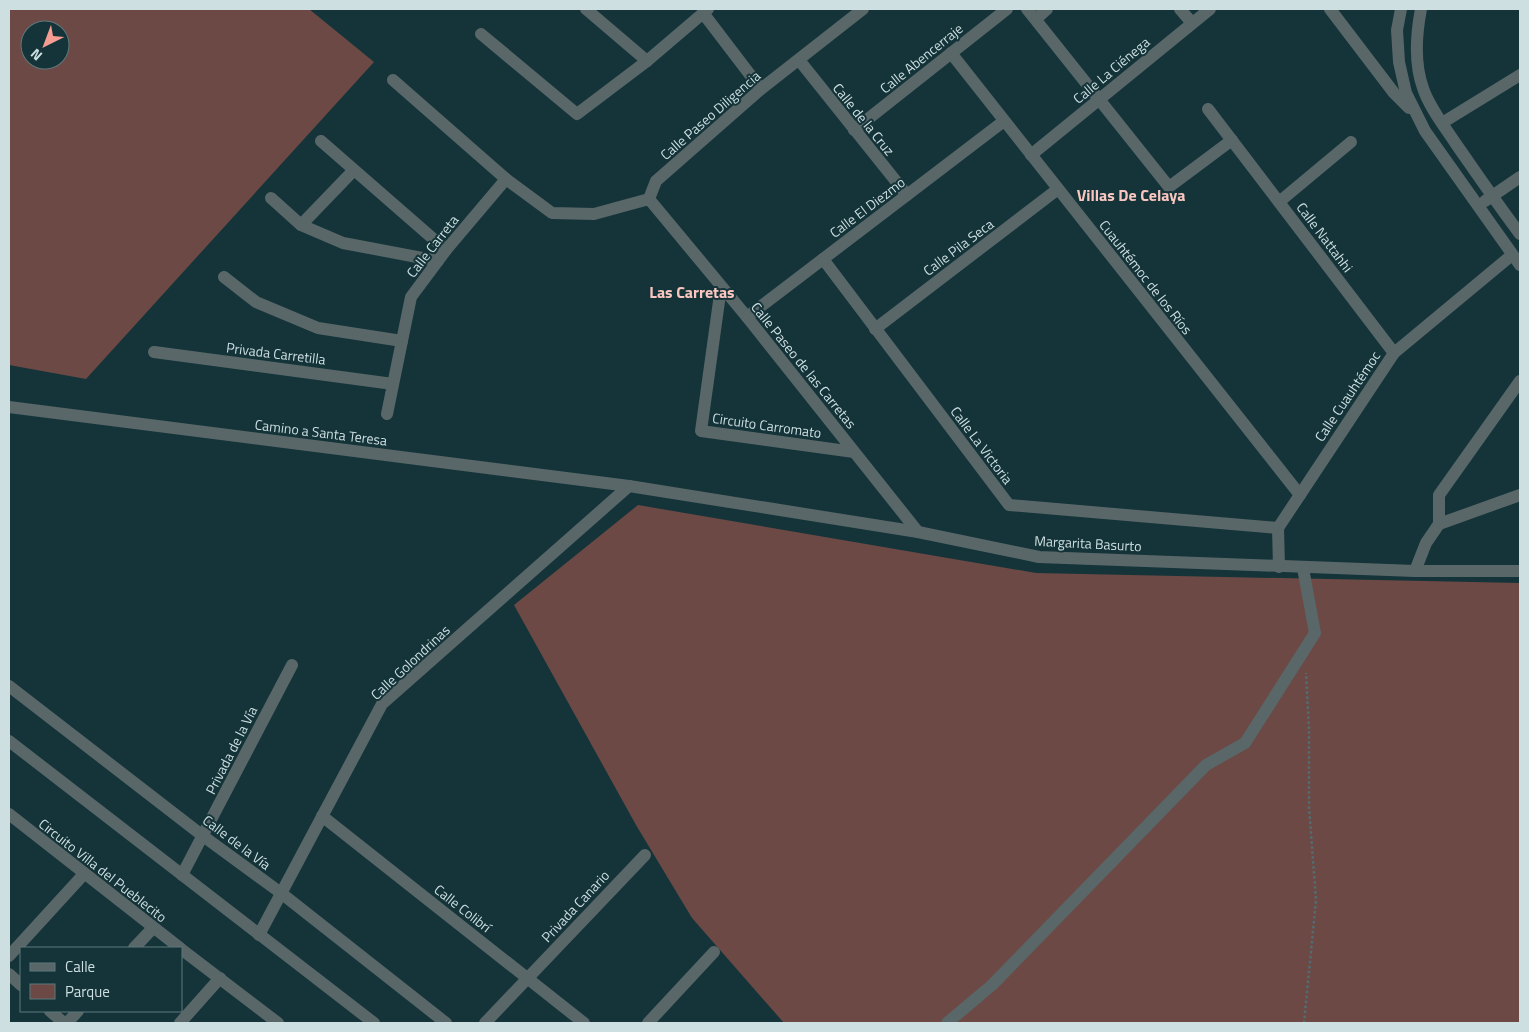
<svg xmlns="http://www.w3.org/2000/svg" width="1529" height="1032" viewBox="0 0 1529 1032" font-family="'Titillium Web',sans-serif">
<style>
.green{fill:#6c4945;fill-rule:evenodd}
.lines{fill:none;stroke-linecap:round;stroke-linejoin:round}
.path{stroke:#526d71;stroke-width:2.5;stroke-dasharray:2.5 2.5;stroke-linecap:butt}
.minor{stroke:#596769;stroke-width:12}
.labels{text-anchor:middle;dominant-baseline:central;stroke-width:4;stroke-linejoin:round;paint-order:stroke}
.street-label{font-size:14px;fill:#cedfe2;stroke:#143439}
.quarter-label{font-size:16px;font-weight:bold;fill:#fac6c0;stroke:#143439}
</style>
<rect width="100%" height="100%" fill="#143439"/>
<!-- green -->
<g class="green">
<path d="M9,9H309L374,62L86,379L9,365ZM30,30H60V60H30Z"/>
<path d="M638,505L1036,573L1520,583V1023H784L692,918L636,825L514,605Z"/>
</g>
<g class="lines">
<!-- path -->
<path class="path" d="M1304,1023L1316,900L1309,807V729L1306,673"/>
<!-- minor -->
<g class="minor">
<path d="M586,9L647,61"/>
<path d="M1027,9L1169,187L1232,140"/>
<path d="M1180,9L1192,23"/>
<path d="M1330,9L1394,93L1409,108"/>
<path d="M1401,9L1397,30L1399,62L1406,93L1425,131L1520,265"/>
<path d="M1421,9C1416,35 1414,63 1423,88C1429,107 1445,127 1456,144C1477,174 1498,205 1520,234"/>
<path d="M703,13L761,89"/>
<path d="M1036,19L1047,9"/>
<path d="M481,34L577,114L647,61L708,9"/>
<path d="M951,53L1300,495"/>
<path d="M799,60L907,195"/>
<path d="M393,80L506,179L552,213L594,214L649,199L747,317L918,532"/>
<path d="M1208,109L1394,353"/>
<path d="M1442,123L1520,75"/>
<path d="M854,130L1007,9"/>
<path d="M321,141L446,250"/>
<path d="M1031,155L1210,9"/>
<path d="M271,198L301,225L343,243L438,261"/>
<path d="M649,199L656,181L761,89L863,9"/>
<path d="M1485,201L1520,177"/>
<path d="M1279,202L1351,142"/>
<path d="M301,225L354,170"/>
<path d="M823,259L1009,505L1278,528"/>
<path d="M224,277L256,302L318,328L402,341"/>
<path d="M721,287L701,431L854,452"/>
<path d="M747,317L1004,121"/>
<path d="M875,329L1058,189"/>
<path d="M154,352L393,384"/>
<path d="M9,407L629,486L918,532L1039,557L1415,571H1520"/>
<path d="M387,414L411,297L446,250L506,179"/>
<path d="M1439,524V495L1520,381"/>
<path d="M1279,567L1278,528L1394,353L1512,255"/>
<path d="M1415,571L1426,543L1439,524L1520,495"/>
<path d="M9,686L203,836L281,893L446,1023"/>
<path d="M9,741L374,1023"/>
<path d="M9,814L180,948"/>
<path d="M322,816L584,1023"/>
<path d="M182,875L292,665"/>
<path d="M259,935L382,704L629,486"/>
<path d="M134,948L153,928"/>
<path d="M181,949L278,1023"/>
<path d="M9,956L84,874"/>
<path d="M9,974L21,985"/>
<path d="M50,1011L64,1023"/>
<path d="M67,1023L78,1011"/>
<path d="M180,1023L220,978"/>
<path d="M485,1023L645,855"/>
<path d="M648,1023L714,952"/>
<path d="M947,1023L992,985L1206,765L1245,743L1315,633L1303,568"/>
</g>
</g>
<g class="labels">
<!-- street labels -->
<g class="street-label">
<text transform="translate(921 58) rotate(-39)">Calle Abencerraje</text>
<text transform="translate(1111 70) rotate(-40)">Calle La Ciénega</text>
<text transform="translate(710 115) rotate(-41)">Calle Paseo Diligencia</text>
<text transform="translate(864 119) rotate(51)">Calle de la Cruz</text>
<text transform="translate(867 207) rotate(-37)">Calle El Diezmo</text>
<text transform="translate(1325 237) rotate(53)">Calle Nattahhi</text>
<text transform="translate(432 246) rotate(-52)">Calle Carreta</text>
<text transform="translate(958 247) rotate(-37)">Calle Pila Seca</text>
<text transform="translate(1146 277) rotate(52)">Cuauhtémoc de los Ríos</text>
<text transform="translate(276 353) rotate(7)">Privada Carretilla</text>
<text transform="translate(804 365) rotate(51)">Calle Paseo de las Carretas</text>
<text transform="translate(1347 396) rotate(-56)">Calle Cuauhtémoc</text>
<text transform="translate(767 425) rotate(8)">Circuito Carromato</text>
<text transform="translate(321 432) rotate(7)">Camino a Santa Teresa</text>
<text transform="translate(982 445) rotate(53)">Calle La Victoria</text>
<text transform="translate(1088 543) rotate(3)">Margarita Basurto</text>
<text transform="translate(410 662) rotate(-43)">Calle Golondrinas</text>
<text transform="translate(231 750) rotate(-63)">Privada de la Vía</text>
<text transform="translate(237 842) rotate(37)">Calle de la Vía</text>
<text transform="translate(103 870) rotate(38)">Circuito Villa del Pueblecito</text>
<text transform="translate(575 906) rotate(-47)">Privada Canario</text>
<text transform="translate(463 908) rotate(38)">Calle Colibrí</text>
</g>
<!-- quarter labels -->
<g class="quarter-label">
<text x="1131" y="195">Villas De Celaya</text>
<text x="692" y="292">Las Carretas</text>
</g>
</g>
<!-- border -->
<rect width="1529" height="1032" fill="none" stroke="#cedfe2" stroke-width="20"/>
<!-- legend -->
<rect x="20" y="947" width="162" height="65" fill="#143439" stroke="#5e787d"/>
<rect x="30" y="963" width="25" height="8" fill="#596769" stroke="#5e787d"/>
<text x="65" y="972" font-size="15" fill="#cedfe2">Calle</text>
<rect x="30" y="984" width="25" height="15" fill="#6c4945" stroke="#5e787d"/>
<text x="65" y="997" font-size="15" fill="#cedfe2">Parque</text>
<!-- north arrow -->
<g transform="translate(45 45) rotate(222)"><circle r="24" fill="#143439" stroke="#5e787d"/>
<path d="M0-4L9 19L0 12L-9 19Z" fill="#f59c93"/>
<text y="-8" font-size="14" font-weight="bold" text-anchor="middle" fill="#cedfe2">N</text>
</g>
</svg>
